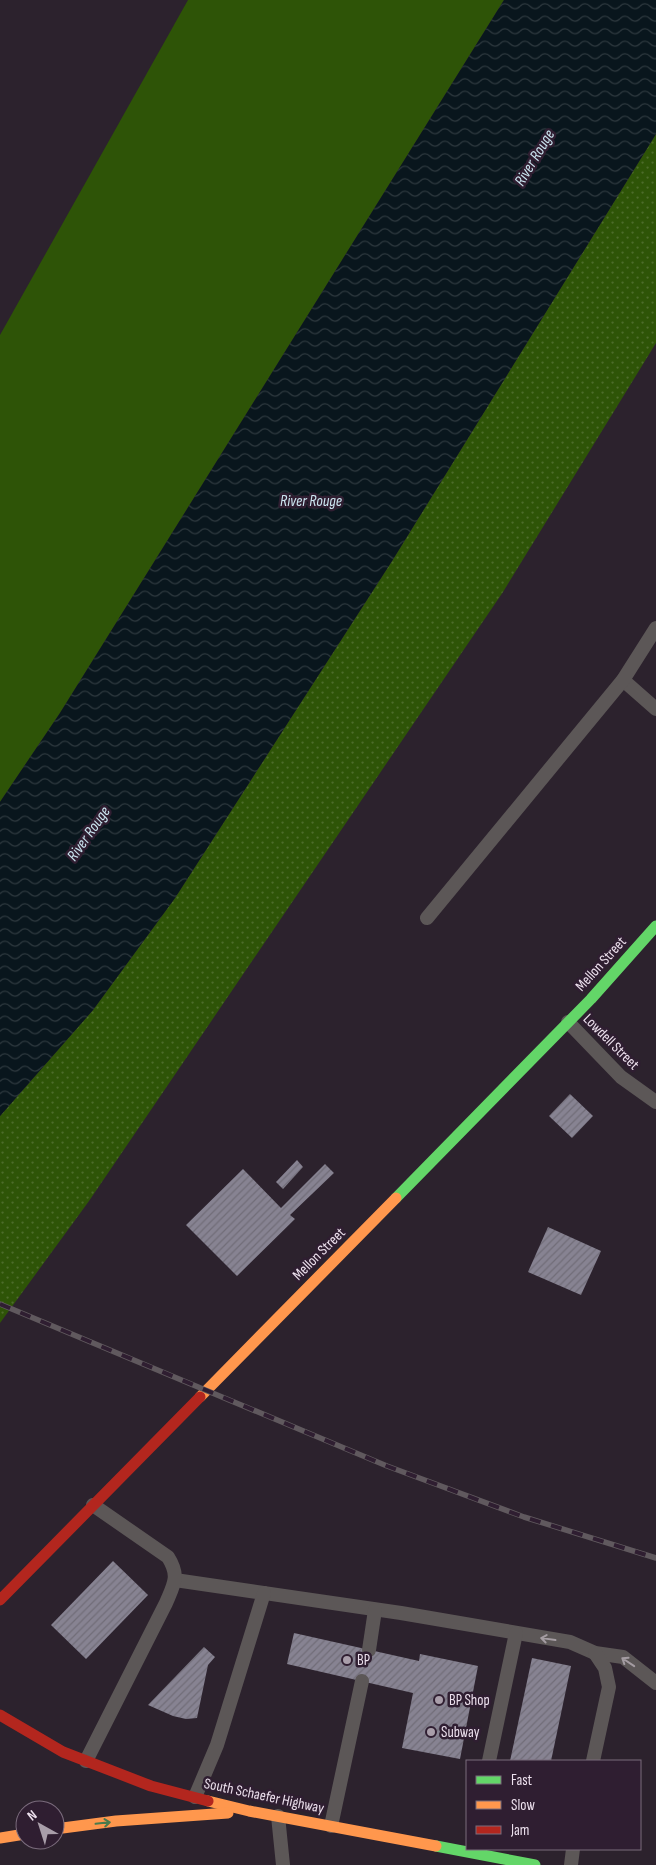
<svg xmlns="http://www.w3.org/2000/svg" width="656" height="1865" viewBox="0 0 656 1865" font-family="'Sofia Sans Condensed',sans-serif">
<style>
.grass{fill:#2e5407}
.park{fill:url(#park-dots)}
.water{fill:url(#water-waves)}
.building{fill:url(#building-hatch)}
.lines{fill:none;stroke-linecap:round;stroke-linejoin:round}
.lane{stroke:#5c5757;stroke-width:14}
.fast{stroke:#63d668;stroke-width:11}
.slow{stroke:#ff974d;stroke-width:11}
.jam{stroke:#b3261e;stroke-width:11}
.rail-casing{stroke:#60595e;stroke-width:5.5}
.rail{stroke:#2f1e31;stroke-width:4;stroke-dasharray:11;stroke-linecap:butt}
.oneway{stroke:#a49ca2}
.oneway2{stroke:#497a4c}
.poi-dot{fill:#a99eaa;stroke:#2f1e31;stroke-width:2}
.labels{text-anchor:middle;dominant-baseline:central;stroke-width:5;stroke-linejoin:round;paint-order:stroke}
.street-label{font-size:15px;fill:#ede1ee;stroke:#2f1e31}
.poi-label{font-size:15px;fill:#ede1ee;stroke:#2f1e31;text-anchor:start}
.water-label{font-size:16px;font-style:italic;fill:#cce6f1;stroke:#2f1e31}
</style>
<defs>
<pattern id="park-dots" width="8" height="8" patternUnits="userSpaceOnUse" patternTransform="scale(1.25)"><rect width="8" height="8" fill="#2e5407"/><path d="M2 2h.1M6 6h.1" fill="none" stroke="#4d6c2b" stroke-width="1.8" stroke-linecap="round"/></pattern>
<pattern id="water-waves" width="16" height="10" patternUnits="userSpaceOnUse" patternTransform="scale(1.25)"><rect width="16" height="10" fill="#09161d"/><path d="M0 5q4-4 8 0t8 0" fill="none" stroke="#2d383e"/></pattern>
<pattern id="building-hatch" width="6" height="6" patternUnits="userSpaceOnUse" patternTransform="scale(1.25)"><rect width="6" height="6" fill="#878392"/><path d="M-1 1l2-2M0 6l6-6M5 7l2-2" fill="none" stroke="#716d78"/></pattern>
</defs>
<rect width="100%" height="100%" fill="#2c222d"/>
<!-- grass -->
<path class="grass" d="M188,0H504L60,713L0,802V335Z"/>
<!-- park -->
<path class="park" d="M656,134V343L503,592L89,1201L0,1323V1116L93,1010L175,898L392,561Z"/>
<!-- water -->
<path class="water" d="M504,0H656V134L392,561L175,898L93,1010L0,1116V802L60,713Z"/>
<!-- building -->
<g class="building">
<path d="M570,1094L593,1116L572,1138L549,1116Z"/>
<path d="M297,1160L303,1167L283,1189L276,1182Z"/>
<path d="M325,1164L334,1173L290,1215L295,1219L237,1276L186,1225L243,1169L281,1208Z"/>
<path d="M548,1227L601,1251L581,1295L528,1272Z"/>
<path d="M113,1561L148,1595L86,1659L51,1625Z"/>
<path d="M294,1633L419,1661L420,1654L478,1666L460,1759L402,1748L413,1693L287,1664Z"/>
<path d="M204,1647L215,1657L208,1665L197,1718L186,1719L173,1716L148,1705Z"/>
<path d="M532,1658L571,1666L551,1761H510Z"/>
</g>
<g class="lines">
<!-- lane -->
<g class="lane">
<path d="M623,680L656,709"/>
<path d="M427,918L623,680L656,628"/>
<path d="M568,1022L621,1077L656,1102"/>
<path d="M175,1580L401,1613L570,1642L595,1653L623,1657L656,1683"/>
<path d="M369,1650L375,1610"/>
<path d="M86,1761L166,1603C174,1584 180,1576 168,1557L93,1505"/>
<path d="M489,1761L516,1633"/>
<path d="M593,1761L609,1687L605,1668L595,1653"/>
<path d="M195,1797L217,1745L264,1593"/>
<path d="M278,1816L283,1865"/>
<path d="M331,1826L362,1681"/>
<path d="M571,1865L573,1849"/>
</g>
<!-- fast -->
<g class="fast">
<path d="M396,1198L591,999L656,926"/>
<path d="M436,1846L535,1865"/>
</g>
<!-- slow -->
<g class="slow">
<path d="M200,1397L396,1198"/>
<path d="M208,1801L249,1811L436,1846"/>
<path d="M55,1829L116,1821L228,1813"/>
<path d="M0,1838L25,1834"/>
</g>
<!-- jam -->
<g class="jam">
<path d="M0,1600L200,1397"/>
<path d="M0,1715L63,1752L151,1786L208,1801"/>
</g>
<!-- rail casing -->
<g class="rail-casing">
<path id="rail" d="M0,1304L387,1466L524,1517L656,1558"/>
</g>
<!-- rail -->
<use href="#rail" class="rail"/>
</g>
<!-- one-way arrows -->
<defs><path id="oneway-shaft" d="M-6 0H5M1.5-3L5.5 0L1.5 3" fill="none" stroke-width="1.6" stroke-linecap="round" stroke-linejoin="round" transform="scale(1.25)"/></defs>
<g class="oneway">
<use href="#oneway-shaft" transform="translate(548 1639) rotate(-172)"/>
<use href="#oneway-shaft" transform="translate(628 1662) rotate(-146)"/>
</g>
<use class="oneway2" href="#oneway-shaft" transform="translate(103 1823) rotate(-6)"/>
<!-- markers -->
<g class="poi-dot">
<circle cx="347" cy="1660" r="5"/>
<circle cx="439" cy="1700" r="5"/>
<circle cx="431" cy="1732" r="5"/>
</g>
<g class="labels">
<!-- street labels -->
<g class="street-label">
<text transform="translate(601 964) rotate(-48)">Mellon Street</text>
<text transform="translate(611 1042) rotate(45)">Lowdell Street</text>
<text transform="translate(319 1254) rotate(-45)">Mellon Street</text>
<text transform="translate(264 1796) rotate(12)">South Schaefer Highway</text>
</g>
<!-- poi labels -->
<g class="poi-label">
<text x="357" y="1660">BP</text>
<text x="449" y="1700">BP Shop</text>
<text x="441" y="1732">Subway</text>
</g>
<!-- water labels -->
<g class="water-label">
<text transform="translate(535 158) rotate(-59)">River Rouge</text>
<text x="311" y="501">River Rouge</text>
<text transform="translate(89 834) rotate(-55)">River Rouge</text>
</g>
</g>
<!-- legend -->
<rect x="466" y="1760" width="175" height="90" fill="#2f1e31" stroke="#7b6c7d"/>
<rect x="476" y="1776" width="25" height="8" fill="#63d668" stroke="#7b6c7d"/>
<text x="511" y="1785" font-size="15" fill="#ede1ee">Fast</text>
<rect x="476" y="1801" width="25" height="8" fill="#ff974d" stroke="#7b6c7d"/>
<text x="511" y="1810" font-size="15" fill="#ede1ee">Slow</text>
<rect x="476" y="1826" width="25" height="8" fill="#b3261e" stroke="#7b6c7d"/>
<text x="511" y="1835" font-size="15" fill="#ede1ee">Jam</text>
<!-- north arrow -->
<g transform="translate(40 1825) rotate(321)"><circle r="24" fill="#2f1e31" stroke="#7b6c7d"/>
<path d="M0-4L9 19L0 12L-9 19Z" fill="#a99eaa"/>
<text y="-8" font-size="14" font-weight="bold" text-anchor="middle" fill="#ede1ee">N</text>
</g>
</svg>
